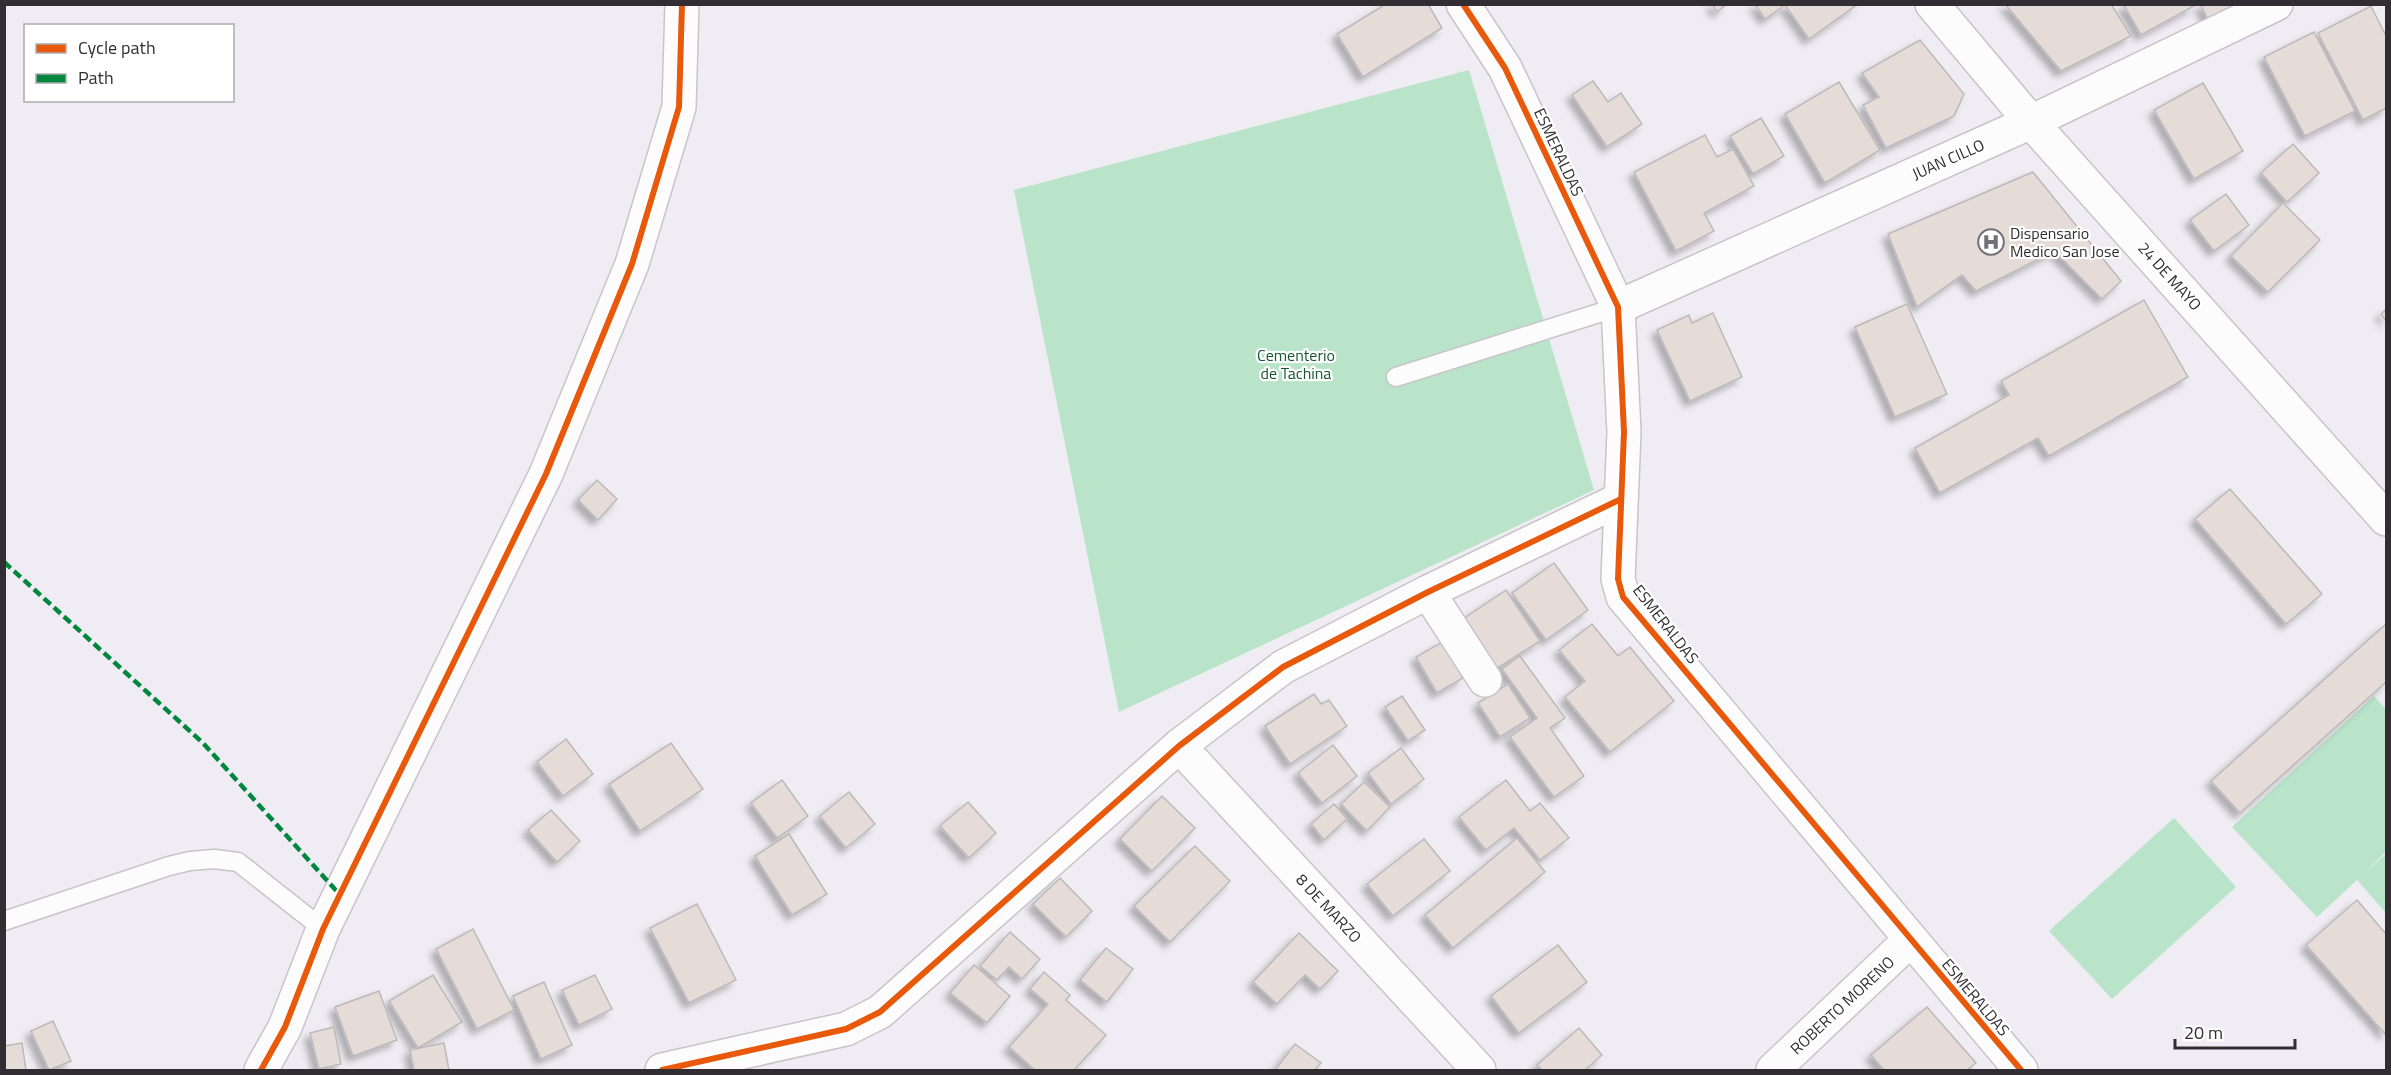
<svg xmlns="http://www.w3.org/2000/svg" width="2391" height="1075" viewBox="0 0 2391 1075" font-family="'Titillium Web',sans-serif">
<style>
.green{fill:#b9e4c9}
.building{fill:#e5dcd8;stroke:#bcb9ba;stroke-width:1.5;filter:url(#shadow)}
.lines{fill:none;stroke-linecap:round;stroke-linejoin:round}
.lane-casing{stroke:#c7c4ca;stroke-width:21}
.street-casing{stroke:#c7c4ca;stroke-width:36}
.lane{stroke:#fdfcfd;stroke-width:18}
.street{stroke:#fdfcfd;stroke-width:33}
.quiet{stroke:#00873e;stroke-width:4.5;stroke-dasharray:9 4.5;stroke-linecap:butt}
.cycleway-casing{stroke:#fff;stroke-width:10}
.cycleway{stroke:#e8590c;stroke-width:6}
.labels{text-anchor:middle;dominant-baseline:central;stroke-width:4.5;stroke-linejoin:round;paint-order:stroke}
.street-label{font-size:16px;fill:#302e33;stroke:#fff}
.poi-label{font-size:16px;fill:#302e33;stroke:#fff;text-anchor:start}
.park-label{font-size:16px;fill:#185530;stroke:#fff}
</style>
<defs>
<filter id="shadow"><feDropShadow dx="-5.5" dy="5.5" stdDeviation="3" flood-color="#0004"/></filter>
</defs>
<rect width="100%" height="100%" fill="#efecf3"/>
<!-- green -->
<g class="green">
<path d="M1469,70L1594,490L1119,712L1014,190Z"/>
<path d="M2374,696L2386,709V852L2365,872L2386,854V913L2357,880L2317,917L2232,827Z"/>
<path d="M2174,818L2236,887L2112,999L2049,931Z"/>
</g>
<!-- building -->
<g class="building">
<path d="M1386,4H1428L1442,28L1363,77L1337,34Z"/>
<path d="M1712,4H1727L1717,12Z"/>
<path d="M1755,4H1858L1809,39L1785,5L1765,19Z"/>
<path d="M2005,4H2111L2131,36L2061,71Z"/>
<path d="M2123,4H2193L2194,6L2141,35Z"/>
<path d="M2200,4H2241L2210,23Z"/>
<path d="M2371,6L2386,36V108L2363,120L2318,33Z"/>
<path d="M2314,32L2355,111L2305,136L2264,57Z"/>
<path d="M1920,40L1964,94L1954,116L1886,148L1863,105L1879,97L1862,73Z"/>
<path d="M1593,81L1608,102L1621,93L1642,124L1607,147L1572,95Z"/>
<path d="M1839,82L1880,150L1825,183L1785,114Z"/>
<path d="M2203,83L2243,151L2194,179L2154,110Z"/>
<path d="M1761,118L1784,156L1753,174L1730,136Z"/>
<path d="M1705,135L1717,157L1733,149L1754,186L1704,213L1714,231L1676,251L1634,172Z"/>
<path d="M2293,144L2319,173L2287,202L2261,173Z"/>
<path d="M2033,172L2121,281L2102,299L2054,251L1976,291L1962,275L1917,307L1888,234Z"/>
<path d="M2226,194L2249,225L2214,251L2190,220Z"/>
<path d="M2283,203L2320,240L2268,292L2231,256Z"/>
<path d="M2144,300L2188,377L2049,456L2038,438L1940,493L1915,448L2009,395L2001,381Z"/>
<path d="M1907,304L1947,394L1895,417L1855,327Z"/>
<path d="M2386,309V321L2381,314Z"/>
<path d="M1713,313L1742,377L1690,401L1657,330L1689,315L1692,323Z"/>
<path d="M597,480L617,499L598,520L578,500Z"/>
<path d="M2230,489L2322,594L2286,624L2195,519Z"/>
<path d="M1554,563L1588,610L1546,640L1512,593Z"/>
<path d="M1506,590L1540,641L1496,669L1463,619Z"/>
<path d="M1592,624L1618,656L1630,647L1674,701L1610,752L1565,697L1585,681L1559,650Z"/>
<path d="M2386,624V682L2240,813L2211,781Z"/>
<path d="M1442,642L1463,678L1437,693L1416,657Z"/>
<path d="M1520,656L1565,718L1550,728L1584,776L1554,797L1510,737L1537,718L1502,669Z"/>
<path d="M1508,684L1530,718L1500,737L1478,703Z"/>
<path d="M1314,694L1321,704L1329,700L1347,726L1290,764L1265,726Z"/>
<path d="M1402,696L1425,730L1408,741L1385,707Z"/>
<path d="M566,739L593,774L563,796L537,762Z"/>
<path d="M671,743L703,789L640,831L609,784Z"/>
<path d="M1333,745L1357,776L1322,803L1298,773Z"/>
<path d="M1401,748L1424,779L1391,804L1368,773Z"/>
<path d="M782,780L808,816L777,838L751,803Z"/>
<path d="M1506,780L1530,811L1540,803L1569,838L1540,860L1514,828L1486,850L1459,817Z"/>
<path d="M1364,782L1390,807L1367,831L1341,804Z"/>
<path d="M849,792L875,824L846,848L820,816Z"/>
<path d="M1162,796L1195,828L1152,871L1120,839Z"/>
<path d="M968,802L996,833L969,858L940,826Z"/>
<path d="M1334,804L1347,819L1324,840L1311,824Z"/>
<path d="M551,810L580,841L557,862L528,830Z"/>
<path d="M789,834L827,894L792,915L755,856Z"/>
<path d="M1517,838L1545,872L1453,948L1425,915Z"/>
<path d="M1424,839L1450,871L1393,916L1367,884Z"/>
<path d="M1195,846L1230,881L1170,942L1134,906Z"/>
<path d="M1060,878L1092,911L1066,937L1033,904Z"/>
<path d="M2357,900L2386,934V1035L2306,945Z"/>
<path d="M697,904L736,980L689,1003L650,928Z"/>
<path d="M473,929L514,1010L477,1029L436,949Z"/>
<path d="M1010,932L1040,959L1022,979L1009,967L997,980L980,966Z"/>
<path d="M1299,933L1338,971L1320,989L1305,975L1277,1004L1253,982Z"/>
<path d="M1558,945L1587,982L1519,1033L1491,996Z"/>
<path d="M1106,948L1133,969L1107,1002L1080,980Z"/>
<path d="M974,965L1010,996L987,1023L950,993Z"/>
<path d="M1044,972L1070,995L1066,1000L1106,1035L1074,1070H1035L1009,1047L1048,1004L1030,989Z"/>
<path d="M433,975L462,1022L418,1048L389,1001Z"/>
<path d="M595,975L612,1009L579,1025L562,990Z"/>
<path d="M544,982L572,1045L541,1059L513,996Z"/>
<path d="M379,991L397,1040L353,1056L335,1007Z"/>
<path d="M1927,1007L1976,1063L1967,1070H1884L1871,1055Z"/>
<path d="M53,1021L71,1061L49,1070L31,1031Z"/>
<path d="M334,1027L341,1064L319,1069L310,1033Z"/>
<path d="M1579,1028L1602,1055L1585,1070H1542L1537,1065Z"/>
<path d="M22,1043L26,1070H4V1046Z"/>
<path d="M444,1043L449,1070H414L410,1050Z"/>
<path d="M1295,1044L1321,1063L1315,1070H1275Z"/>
</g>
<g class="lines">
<!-- lane casing -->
<g class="lane-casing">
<g id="lane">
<path d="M1396,377L1618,307"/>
<path d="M4,921L169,866L190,861L214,859L238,862L323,929"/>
</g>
</g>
<!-- street casing -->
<g class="street-casing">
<g id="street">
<path d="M1463,4L1505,68L1618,307L1624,432L1618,579L1623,597L2021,1070"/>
<path d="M1932,4L2031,122L2386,519"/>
<path d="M1618,307L2031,122L2276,4"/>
<path d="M1428,592L1485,680"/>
<path d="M1179,746L1479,1070"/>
<path d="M261,1070L285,1027L323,929L546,474L632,264L679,107L682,4"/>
<path d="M662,1070L846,1029L880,1012L1179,746L1283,667L1428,592L1621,499"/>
<path d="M1773,1070L1910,940"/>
</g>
</g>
<!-- lane -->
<use href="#lane" class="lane"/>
<!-- street -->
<use href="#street" class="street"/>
<!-- quiet -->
<path class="quiet" d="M4,562L203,743L341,896"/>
<!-- cycleway casing -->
<g class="cycleway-casing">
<g id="cycleway">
<path d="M1463,4L1505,68L1618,307L1624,432L1618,579L1623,597L2021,1070"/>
<path d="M261,1070L285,1027L323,929L546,474L632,264L679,107L682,4"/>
<path d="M662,1070L846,1029L880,1012L1179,746L1283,667L1428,592L1621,499"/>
</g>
</g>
<!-- cycleway -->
<use href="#cycleway" class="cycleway"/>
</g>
<!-- icons -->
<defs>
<g id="hospital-ring" transform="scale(1.35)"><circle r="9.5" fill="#fff" stroke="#737076" stroke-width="1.5"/><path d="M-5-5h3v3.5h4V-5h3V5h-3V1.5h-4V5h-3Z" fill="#737076"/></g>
</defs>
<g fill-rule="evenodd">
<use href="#hospital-ring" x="1991" y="242"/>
</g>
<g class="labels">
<!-- street labels -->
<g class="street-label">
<text transform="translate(1559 152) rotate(65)">ESMERALDAS</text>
<text transform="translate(1948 159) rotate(-24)">JUAN CILLO</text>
<text transform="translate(2170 276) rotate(48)">24 DE MAYO</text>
<text transform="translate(1666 624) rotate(52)">ESMERALDAS</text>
<text transform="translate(1329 908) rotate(47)">8 DE MARZO</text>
<text transform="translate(1976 997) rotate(50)">ESMERALDAS</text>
<text transform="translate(1842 1005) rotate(-43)">ROBERTO MORENO</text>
</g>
<!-- poi labels -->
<g class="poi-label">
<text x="2010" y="233">Dispensario<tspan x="2010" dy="18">Medico San Jose</tspan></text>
</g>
<!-- park labels -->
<g class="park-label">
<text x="1296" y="355">Cementerio<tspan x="1296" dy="18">de Tachina</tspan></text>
</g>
</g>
<!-- border -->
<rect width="2391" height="1075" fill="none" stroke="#302e33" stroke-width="12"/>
<!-- legend -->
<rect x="24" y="24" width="210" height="78" fill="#ffffff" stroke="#acabad" stroke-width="1.5"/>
<rect x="36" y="44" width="30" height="9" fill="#e8590c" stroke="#acabad" stroke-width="1.5"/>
<text x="78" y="54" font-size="18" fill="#302e33">Cycle path</text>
<rect x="36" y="74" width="30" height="9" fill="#00873e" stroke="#acabad" stroke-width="1.5"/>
<text x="78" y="84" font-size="18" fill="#302e33">Path</text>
<!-- scale -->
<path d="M2175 1039v9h120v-9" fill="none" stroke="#302e33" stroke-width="3"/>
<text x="2184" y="1039" font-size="18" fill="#302e33" stroke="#ffffff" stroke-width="4.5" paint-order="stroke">20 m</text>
</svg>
